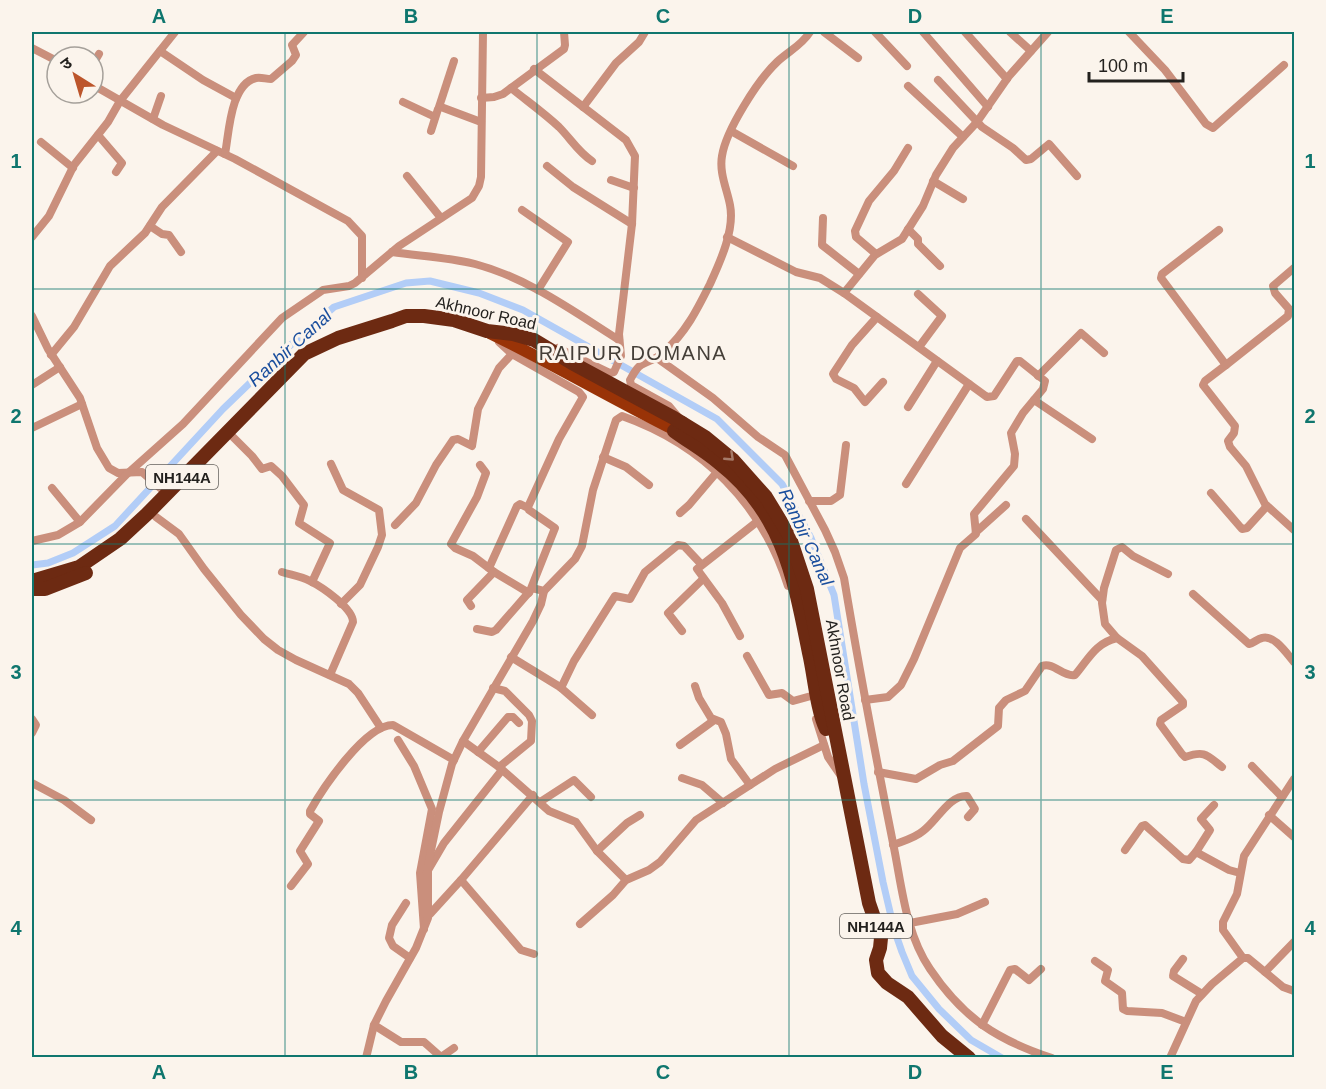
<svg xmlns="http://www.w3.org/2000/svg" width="1326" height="1089" viewBox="0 0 1326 1089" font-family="Arial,'Noto Sans Devanagari',sans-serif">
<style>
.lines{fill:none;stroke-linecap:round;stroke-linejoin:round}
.canal{stroke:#b2cdf7;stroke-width:7}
.street{stroke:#ca8f7c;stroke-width:8}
.primary{stroke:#993307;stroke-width:12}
.highway{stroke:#6d2a12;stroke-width:14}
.oneway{stroke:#a67b69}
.grid{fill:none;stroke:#0f766e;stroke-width:1.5;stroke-opacity:0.55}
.labels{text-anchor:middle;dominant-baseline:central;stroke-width:6;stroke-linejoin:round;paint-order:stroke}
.shield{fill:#fbf4ec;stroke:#64605c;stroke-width:1.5}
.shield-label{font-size:15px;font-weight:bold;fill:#23211e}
.street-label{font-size:16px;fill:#23211e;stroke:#fbf4ec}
.water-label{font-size:18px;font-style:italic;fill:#1a4e9d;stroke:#fbf4ec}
.quarter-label{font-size:20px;letter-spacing:1.5px;fill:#453f38;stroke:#fbf4ec}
.neatline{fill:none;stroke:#0f766e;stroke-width:2}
.grid-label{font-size:20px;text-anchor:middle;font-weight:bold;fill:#0f766e}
</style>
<rect width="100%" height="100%" fill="#fbf4ec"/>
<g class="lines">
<!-- canal -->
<path class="canal" d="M32,565L48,563L73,553L115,526L223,409L277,357L334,307L406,283L430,281L479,293L523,310L717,419L782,484L811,538L834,595L864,784L883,882L894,929L902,952L912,976L939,1009L971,1040L1002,1058"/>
<!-- street -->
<g class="street">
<path d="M824,32L858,58"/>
<path d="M875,32L907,66"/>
<path d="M923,32L988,107"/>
<path d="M965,32L1007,79"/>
<path d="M1010,32L1031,51"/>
<path d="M1129,32L1165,70L1206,124L1213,128L1284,65"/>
<path d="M32,48L57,61"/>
<path d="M160,51L203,80L236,98"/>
<path d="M93,64L99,54"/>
<path d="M534,69L626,140L635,156L632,224L619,334L621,356L614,372L610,373L558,348"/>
<path d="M938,80L982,127L1013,148L1026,160L1031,159L1049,144L1077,176"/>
<path d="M93,85L163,125L235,159L348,221L362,236V278"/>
<path d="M908,86L963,137"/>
<path d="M511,88C527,101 544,113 559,127C571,139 578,152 592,161"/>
<path d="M481,98L494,97L503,94L564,49L565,45L564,32"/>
<path d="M403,102L435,117"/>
<path d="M439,107L454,61"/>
<path d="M583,107L616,63L639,42L645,32"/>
<path d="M153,119L161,96"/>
<path d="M431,131L438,109L441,107L481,122"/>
<path d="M731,131L793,166"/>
<path d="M98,135L122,163L116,172"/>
<path d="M41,142L73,168"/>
<path d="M225,154C229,134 230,84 256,78C261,77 266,79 271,79L292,61L296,55L292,45L304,32"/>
<path d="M547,166L573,187L632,224"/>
<path d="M407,176L441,218"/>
<path d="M611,180L634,188"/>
<path d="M933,181L963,199"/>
<path d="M522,210L568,242L538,290"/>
<path d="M823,218L822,245L859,274"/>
<path d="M150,226L162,234L169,235L181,252"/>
<path d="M908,229L918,239V244L940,266"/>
<path d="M1219,230L1162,274L1161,278L1226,365L1205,381L1203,385L1235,426L1234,433L1228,441L1230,447L1246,466L1265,504L1294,530"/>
<path d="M32,237L49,216L74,165L108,122L120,101L175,32"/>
<path d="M727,237L796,272L820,278L844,293L875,255L902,239L923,206L936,175L953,148L977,122L1009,76L1048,32"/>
<path d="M392,252C419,256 448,257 475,264C528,278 573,311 619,340"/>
<path d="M876,254L856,237L855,231L869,201L894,171L908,148"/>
<path d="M844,293L987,397L994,396L1017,361H1020L1045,381L1043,389L1023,413L1011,433L1015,454L1014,466L974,514L976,534L960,548L914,659L901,685L888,697L865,700"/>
<path d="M918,294L942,316L919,347"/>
<path d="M32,316L48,349L80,398L97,448L109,468L118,473L142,472L167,494"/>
<path d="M877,317L852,345L833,374L836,379L854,388L865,402L883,382"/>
<path d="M51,355L74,327L110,266L145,233L162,207L217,151"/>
<path d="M657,358L713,398L758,437L785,455L825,530L835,552L844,578C859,668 876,758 894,848C902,888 906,934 930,969C963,1018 997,1040 1052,1058"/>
<path d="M1226,365L1288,316L1289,309L1275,293L1273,286L1294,268"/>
<path d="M1038,376L1081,333L1104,353"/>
<path d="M32,385L60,367"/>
<path d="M1034,400L1092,439"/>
<path d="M908,407L937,361"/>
<path d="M679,418L669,406L631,385L630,380C633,375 636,368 641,365C650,360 655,360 664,352C686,332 697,310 710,284C720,262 735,230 730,205C727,189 719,173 722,156C726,130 758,80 777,62C789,51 802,45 810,32"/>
<path d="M32,428L82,404"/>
<path d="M233,437L252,456L262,469L271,466L282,476L304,505L299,523L330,543L312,582"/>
<path d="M603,457L626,467L649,485"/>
<path d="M331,464L343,490L379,510L382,535L378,547L360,585L341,604"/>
<path d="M480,465L486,473L477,497L451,544L455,548L473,556L494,572L529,593"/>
<path d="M906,484L969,384"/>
<path d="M52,488L80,522"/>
<path d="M1211,493L1242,529L1247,528L1267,506"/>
<path d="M809,501H831L840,495L846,445"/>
<path d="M680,513L689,505L717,472"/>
<path d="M156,517L179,534L204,569L241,615L264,639L278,650L296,660L349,684L358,693L381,728"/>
<path d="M1026,519L1102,600"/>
<path d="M395,525L416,503L436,465L453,440L458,439L472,446L478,409L499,368L512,354"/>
<path d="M976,532L1006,505"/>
<path d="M32,541L58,535L80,522L127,474L183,424L282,318L323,290L349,286L355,283L399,246L472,198L479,186L481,177L483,32"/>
<path d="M489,568L517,506L520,504L528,508"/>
<path d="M282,572C291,575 301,576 310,581C322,587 353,608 353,622L330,675"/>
<path d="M532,588L544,591L575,559L582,546L593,490L616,420L622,416C704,445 762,504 788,586"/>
<path d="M1193,594L1249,644C1254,643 1257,639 1262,638C1274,634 1287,654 1294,662"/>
<path d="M471,606L467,600L494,572"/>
<path d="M477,629L492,632L496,630L530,591L555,528L529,510L528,507L559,439L583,397L579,392L512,354L499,342"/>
<path d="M682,631L668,613L703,579"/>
<path d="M740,636L722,603L697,569L758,521"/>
<path d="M1117,638L1105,624L1102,603L1104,588L1116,550L1122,547L1133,556L1168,574"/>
<path d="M747,656L769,695L782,693L793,701L811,696"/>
<path d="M511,657L560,687L592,715"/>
<path d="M695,686L699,698L711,718L721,722L726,734L731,759L750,785"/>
<path d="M493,688L505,691L529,715L532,721L531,741L499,767"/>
<path d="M561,688L574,661L615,596L630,599L645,572L678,545L684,546L701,564"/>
<path d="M32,719L36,725L32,733"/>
<path d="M816,719L828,757L841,776"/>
<path d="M398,740L414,766L432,809L420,873L424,929"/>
<path d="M463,741L499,767L549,811L576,822L597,851L626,880"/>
<path d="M680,745L713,721"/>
<path d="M478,752L508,717H513L519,723"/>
<path d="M1252,766L1282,797"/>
<path d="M878,772L916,779L940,765L953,761L998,726L999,708L1006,700L1025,691L1042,666C1054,662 1063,677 1075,675C1088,660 1095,643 1117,638L1142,656L1183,702V705L1161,720L1160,724L1182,754L1185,757C1205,750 1207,755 1222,767"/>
<path d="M682,778L702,785L723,803"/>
<path d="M32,783L64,800L91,820"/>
<path d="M540,802L574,780L591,797"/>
<path d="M1269,815L1294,837"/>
<path d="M893,845C903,841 915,838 923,831C937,821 949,795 967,796L975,809L968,817"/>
<path d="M1125,850L1142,826L1145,825L1183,859L1189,860L1196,852L1229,870L1240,873"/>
<path d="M597,851L627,823L640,815"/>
<path d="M1196,852L1210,830L1201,819L1214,805"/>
<path d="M427,872L444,843L502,770"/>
<path d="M461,880L521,950L534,954"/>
<path d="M291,886L308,864L300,851L319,821L310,814V811C323,788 365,725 393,725L454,760"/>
<path d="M406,903L392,925L389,938L393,946L410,958"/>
<path d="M430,914L461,880L533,795"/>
<path d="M910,923L957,914L985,902"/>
<path d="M580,924L613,895L626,880L649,870L660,862L696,820L775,769L824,745"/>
<path d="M1243,958H1248L1265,972L1294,942"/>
<path d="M1183,959L1174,971L1173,976L1202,994"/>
<path d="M1095,961L1108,970L1105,981L1122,993L1123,1009L1127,1011L1162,1013L1186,1022"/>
<path d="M1265,972L1283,987L1294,991"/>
<path d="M374,1025L401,1042H424L441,1057L454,1048"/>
<path d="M982,1025L1010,970L1015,969L1029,980L1041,969"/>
<path d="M366,1058L374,1025L386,1001L416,948L428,918V865L439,812L452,764L463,741L533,621L541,604L544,591"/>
<path d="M1170,1058L1196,1001L1212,984L1243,958L1223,930V922L1237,894L1244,856L1294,779"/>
</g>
<!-- primary -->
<path class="primary" d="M490,333C553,364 613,399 675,430"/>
<!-- highway -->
<g class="highway">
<path d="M682,423L674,431C689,442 705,451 719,463C783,513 794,578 809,653C814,674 817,711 826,729"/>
<path d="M32,581L79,567L120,539L148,513L304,354L338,338L392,321L406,316H424L454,320L487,331L513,334L534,340L572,363L674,418L705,437L733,460L766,497L789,535L807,589L869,903L881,938L880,948L876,960L878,973L887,983L908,997L942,1036L969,1058"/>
<path d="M32,589H45L86,573"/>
</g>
</g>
<!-- one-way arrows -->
<defs><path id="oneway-chevron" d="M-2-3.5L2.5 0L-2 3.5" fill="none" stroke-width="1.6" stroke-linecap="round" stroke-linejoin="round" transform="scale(1.5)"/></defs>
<use class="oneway" href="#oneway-chevron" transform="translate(730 457) rotate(43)"/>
<!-- grid -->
<path class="grid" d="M285,32V1058M537,32V1058M789,32V1058M1041,32V1058M32,289H1294M32,544H1294M32,800H1294"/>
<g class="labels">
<!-- shield labels -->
<g class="shield">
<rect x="146" y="465" width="72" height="24" rx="4.5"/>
<rect x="840" y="914" width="72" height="24" rx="4.5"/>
</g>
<g class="shield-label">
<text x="182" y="477">NH144A</text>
<text x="876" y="926">NH144A</text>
</g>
<!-- street labels -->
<g class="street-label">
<text transform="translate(486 313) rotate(13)">Akhnoor Road</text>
<text transform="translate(840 670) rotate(80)">Akhnoor Road</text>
</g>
<!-- water labels -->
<g class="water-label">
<text transform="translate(290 348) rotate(-42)">Ranbir Canal</text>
<text transform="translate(806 537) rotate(65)">Ranbir Canal</text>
</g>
<!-- quarter labels -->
<g class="quarter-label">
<text x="633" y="353">RAIPUR DOMANA</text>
</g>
</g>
<!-- border -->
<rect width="1326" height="1089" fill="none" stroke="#fbf4ec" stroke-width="66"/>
<!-- north arrow -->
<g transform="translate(75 75) rotate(323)"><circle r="28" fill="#fbf4ec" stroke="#a5a09a" stroke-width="1.5"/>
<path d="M0-4.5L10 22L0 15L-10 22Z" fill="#bc552b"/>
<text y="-9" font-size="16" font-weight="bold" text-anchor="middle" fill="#23211e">उ</text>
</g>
<!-- scale -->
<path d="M1089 72v9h94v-9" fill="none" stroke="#23211e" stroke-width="3"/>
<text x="1098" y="72" font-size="18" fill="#23211e" stroke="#fbf4ec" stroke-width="4.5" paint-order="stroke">100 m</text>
<rect x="33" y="33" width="1260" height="1023" class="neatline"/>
<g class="grid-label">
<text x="159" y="23">A</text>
<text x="411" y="23">B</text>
<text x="663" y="23">C</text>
<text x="915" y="23">D</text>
<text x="1167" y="23">E</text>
<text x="16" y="168">1</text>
<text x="1310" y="168">1</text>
<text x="16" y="423">2</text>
<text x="1310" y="423">2</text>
<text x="16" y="679">3</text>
<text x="1310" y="679">3</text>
<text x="16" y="935">4</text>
<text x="1310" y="935">4</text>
<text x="159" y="1079">A</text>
<text x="411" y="1079">B</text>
<text x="663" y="1079">C</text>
<text x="915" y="1079">D</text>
<text x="1167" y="1079">E</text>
</g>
</svg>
